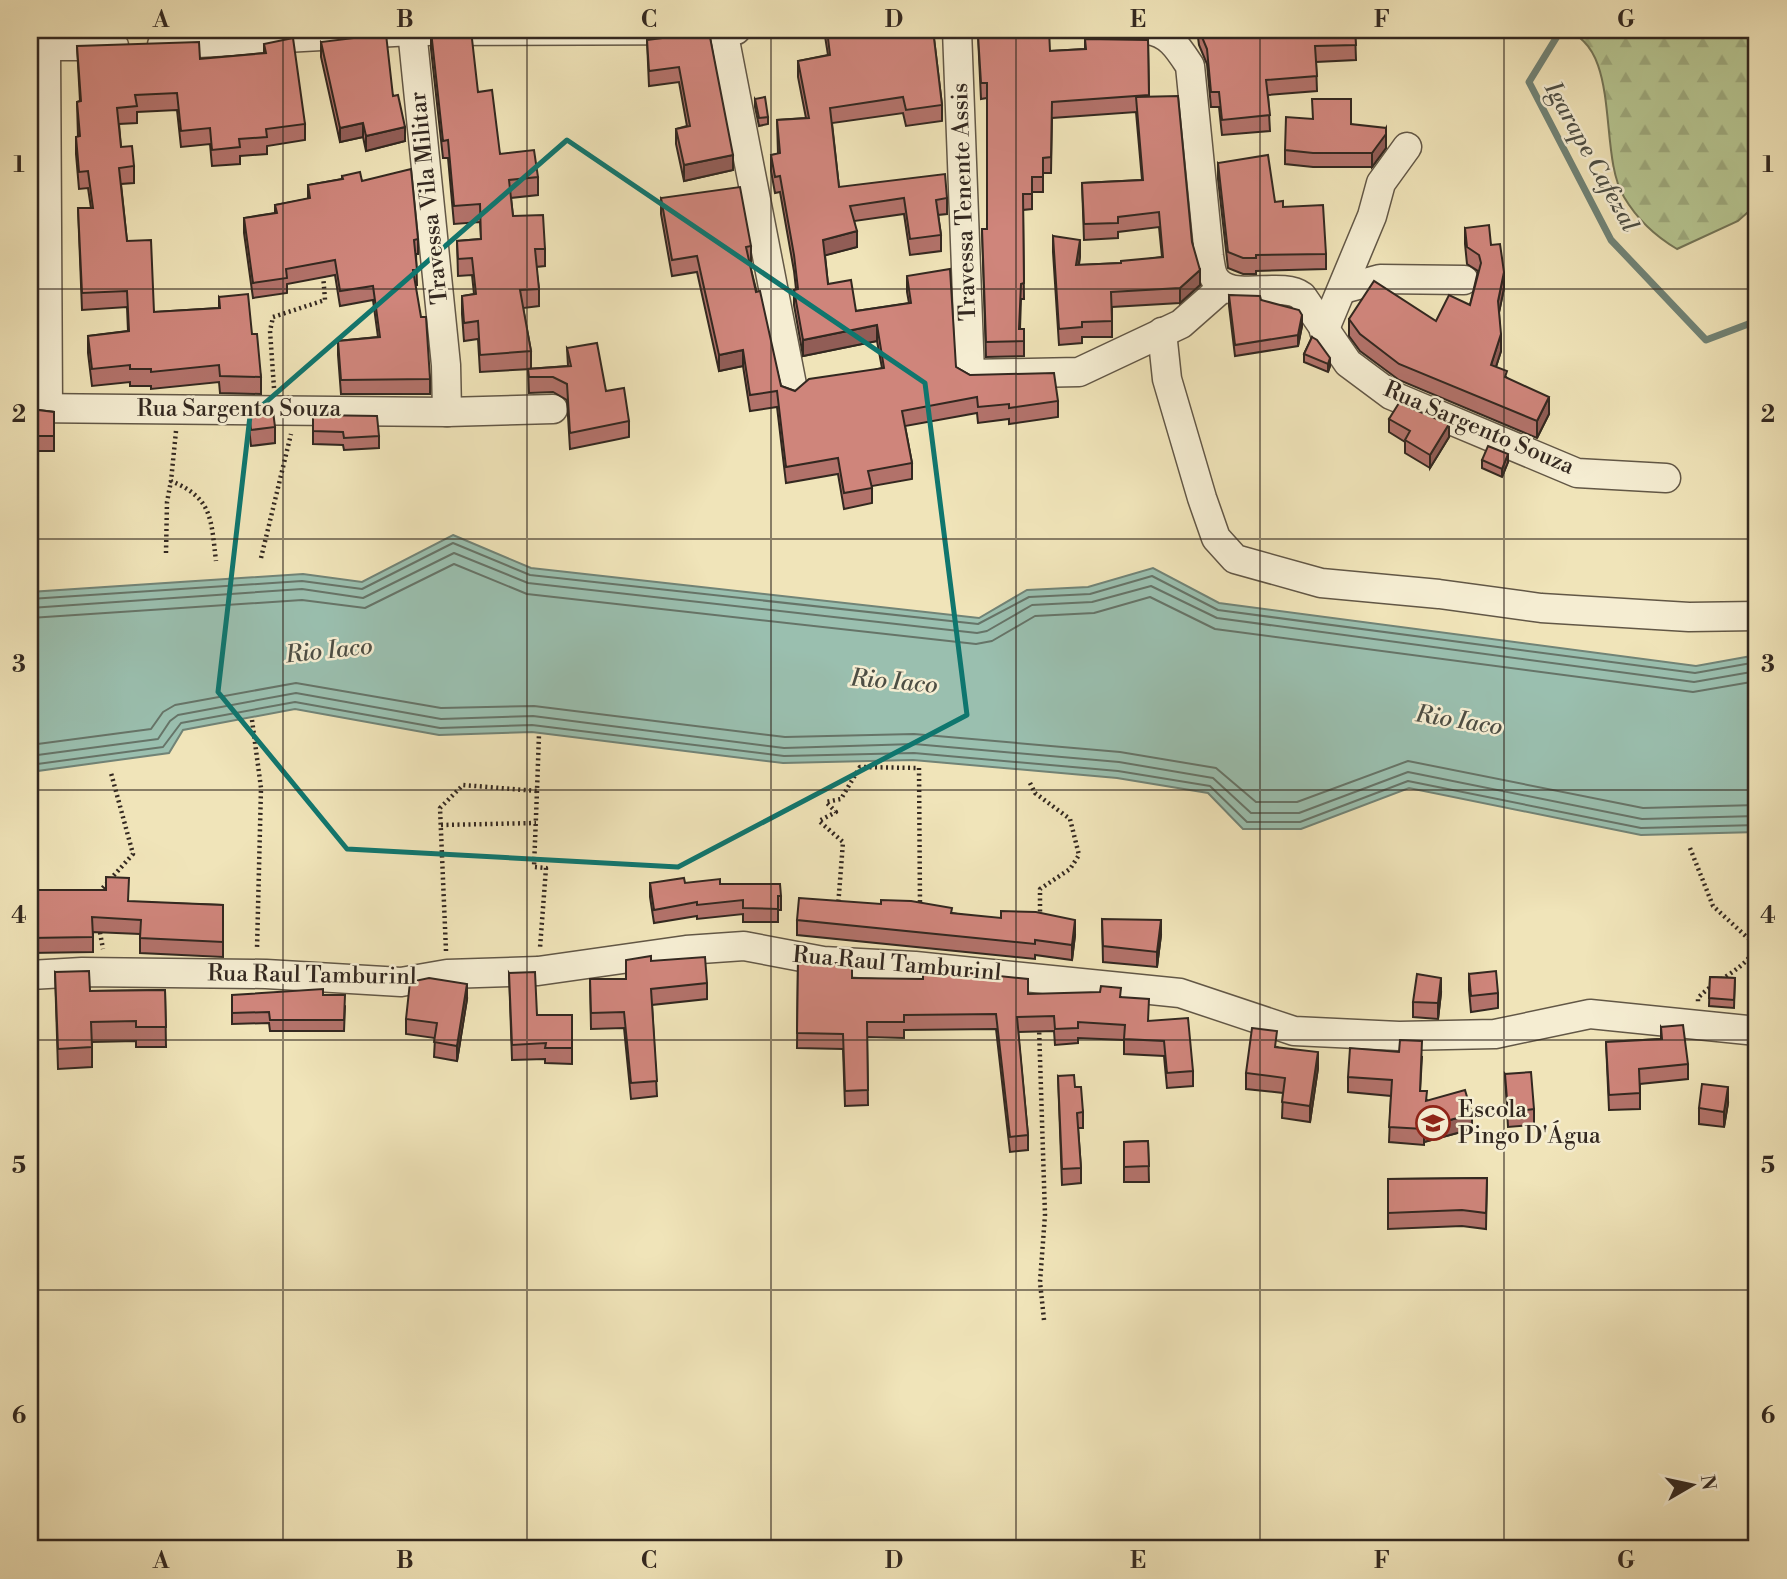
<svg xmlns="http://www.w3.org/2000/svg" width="1787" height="1579" viewBox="0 0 1787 1579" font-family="'Libre Bodoni',serif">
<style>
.forest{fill:url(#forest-firs);stroke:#747658;stroke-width:2}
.water{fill:#9abfaf;stroke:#718376;stroke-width:2}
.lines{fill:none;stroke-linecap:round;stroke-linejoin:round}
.shore{stroke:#667468;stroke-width:2}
.stream{stroke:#718376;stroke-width:7}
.street-casing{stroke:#625746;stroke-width:31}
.path{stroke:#332820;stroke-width:4.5;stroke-dasharray:2 3.5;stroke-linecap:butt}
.street{stroke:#f5edd2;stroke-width:28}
.wall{fill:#b2726a;stroke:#332820;stroke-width:2}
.shaded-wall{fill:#915d56;stroke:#332820;stroke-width:2}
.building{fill:#cf857b;stroke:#332820;stroke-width:2}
.marked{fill:none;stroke:#0f766e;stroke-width:5;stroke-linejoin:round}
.grid{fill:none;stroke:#332820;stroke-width:2;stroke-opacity:0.55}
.labels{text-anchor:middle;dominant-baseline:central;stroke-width:5;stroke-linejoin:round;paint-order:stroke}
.street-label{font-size:23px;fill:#332820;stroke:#f5edd2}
.poi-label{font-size:23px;fill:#332820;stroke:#f5edd2;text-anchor:start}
.water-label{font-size:24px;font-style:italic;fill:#4d4e44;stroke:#f5edd2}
.neatline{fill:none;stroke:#332820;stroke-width:2.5}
.grid-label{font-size:23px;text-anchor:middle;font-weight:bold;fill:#332820}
</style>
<defs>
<pattern id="forest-firs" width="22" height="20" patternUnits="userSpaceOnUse" patternTransform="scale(1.75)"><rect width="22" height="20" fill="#b6c591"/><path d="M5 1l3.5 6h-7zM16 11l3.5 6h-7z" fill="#9da97d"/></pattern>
</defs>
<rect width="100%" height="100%" fill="#f0e4b9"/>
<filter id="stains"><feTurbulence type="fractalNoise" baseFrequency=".00286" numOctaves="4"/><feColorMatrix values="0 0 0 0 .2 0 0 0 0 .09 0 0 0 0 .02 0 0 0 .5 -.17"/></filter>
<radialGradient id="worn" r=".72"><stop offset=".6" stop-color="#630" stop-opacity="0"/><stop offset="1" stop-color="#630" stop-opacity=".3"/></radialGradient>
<!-- forest -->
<path class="forest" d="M1563,30H1757V204L1738,221L1677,249C1655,236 1637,219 1624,197C1597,153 1623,44 1563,30Z"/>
<!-- water -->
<path class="water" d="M453,535L531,568L979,618L1027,590L1088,587L1153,568L1219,603L1696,666L1757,655V832L1641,835L1409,788L1301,829H1243L1208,793L1117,778L913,760L783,763L532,732L439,735L295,709L183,730L169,753L30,772V592L303,574L362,582Z"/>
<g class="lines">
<!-- shore -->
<g class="shore">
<path d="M30,599L302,581L362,589L453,543L530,575L978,624L1029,597L1090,594L1152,576L1218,610L1695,673L1757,662"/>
<path d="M30,608L302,589L363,598L454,553L528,583L977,633L987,631L1032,605L1092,602L1151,586L1217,618L1694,682L1757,671"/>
<path d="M30,618L302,600L365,608L454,564L527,594L976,644L992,641L1035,616L1094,613L1150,597L1215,629L1693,692L1757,681"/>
<path d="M30,745L151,729L163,712L175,705L296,683L441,708L534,706L785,737L914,734L1120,752L1216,768L1256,802H1297L1408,761L1643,808L1757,805"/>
<path d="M30,756L158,739L170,721L178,715L296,693L441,719L533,716L784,748L914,744L1119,762L1213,778L1251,813H1299L1408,772L1642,819L1757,816"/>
<path d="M30,765L163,747L181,723L295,702L440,728L532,725L784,756L914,753L1118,771L1210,786L1247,822H1300L1408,781L1641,828L1757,825"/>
</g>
<!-- stream -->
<path class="stream" d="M1561,30L1529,82L1611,240L1706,340L1751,323L1757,266"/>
<!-- street casing -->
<g class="street-casing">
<g id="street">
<path d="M412,30L446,365L447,412"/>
<path d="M723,30L793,390"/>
<path d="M957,30L970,374L1079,372L1181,324L1223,287"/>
<path d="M1147,30C1169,32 1179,49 1190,66L1209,256C1210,262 1211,272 1214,277C1228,304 1280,280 1302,296L1348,363L1391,395L1577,473L1666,478"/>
<path d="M162,45L412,31L736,30"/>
<path d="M30,46H114"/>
<path d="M46,47L48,408"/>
<path d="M1343,289L1380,279L1464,280"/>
<path d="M1324,331L1372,216L1381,183L1407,147"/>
<path d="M1162,332L1167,379L1202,498L1216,538L1235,559L1321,583L1439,594L1541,608L1689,617L1757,616"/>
<path d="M30,408L447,412L553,409"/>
<path d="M30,975L82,972L266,974L401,982L447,974L538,971L686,950L744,946L823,961L915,966L1180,993L1294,1031L1399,1036L1495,1034L1590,1014L1757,1031"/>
</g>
</g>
<!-- path -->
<g class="path">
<path d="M274,388L270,331L273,317L325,300L323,274"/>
<path d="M176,431L171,481C213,498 211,520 216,561"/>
<path d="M166,553L167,502L171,481"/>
<path d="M261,558L291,434"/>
<path d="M252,720L261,788L257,949"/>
<path d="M1030,783L1035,793L1070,819L1079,855L1070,869L1040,889V917"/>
<path d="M537,791L534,867L546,868L540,948"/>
<path d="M441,825L536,823"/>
<path d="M1690,848L1713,906L1750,940L1752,954C1738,973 1715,980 1698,998V1003"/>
<path d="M99,892L133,854L111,773"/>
<path d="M838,907L843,842L819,821L836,812L826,802L841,799L860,767L919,768L920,906"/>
<path d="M99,927L103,949"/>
<path d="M446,951L440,808L463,785L537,791L539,734"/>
<path d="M1039,1027L1045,1215L1040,1282L1044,1320"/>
</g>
<!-- street -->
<use href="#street" class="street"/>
</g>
<!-- wall -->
<g class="wall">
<path d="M824,30H933L942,105V121L906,126L903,113L832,123L839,187L947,198V214L938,215L941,235V251L910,255L904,214L854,221L857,247L825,255L828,284L856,311L909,303L907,292V276L956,367L970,375L1058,401V417L1009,424V419L978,423L977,413L905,426L912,463V479L872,486V503L844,509L838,474L786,483L777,407L750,411L743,366L719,371L697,272L672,276L661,214V198L751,246V262H749L781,386L795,391L882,368L877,341L803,356L794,305V290L796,289L794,271L780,192L775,193L771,171V155L778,154L777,120L806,118L798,77V61L828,55Z"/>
<path d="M1197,30H1355L1356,60L1316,62L1317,91L1268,95L1270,131L1222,135L1219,107H1211L1207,64L1199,45Z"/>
<path d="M431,31L478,92L500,154L538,177V195L511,198L513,216L545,249V266L536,267L539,289V306L523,308L531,351V369L480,372L478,339L464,341L462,314V296L474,294L472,275L458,276L457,241L481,239L480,222L454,224L448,158H443L431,49Z"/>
<path d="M709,32L733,170L684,181L676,144V129L687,126L679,82L649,86L647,40Z"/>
<path d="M978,35L1050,51L1085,49V39L1148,40L1149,97L1192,242L1200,285L1180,303L1112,307V337H1082V343L1059,345L1053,252V236L1080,256L1079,265L1121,263L1162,257L1159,227L1118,232V238L1084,240L1082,183L1142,180L1136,112L1052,118L1051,173H1043V192H1032V209L1023,210L1024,299H1021L1020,329H1024V356L986,357L982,229H987V98L981,99Z"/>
<path d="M321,42L393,96L405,141L366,151L363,137L340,142L321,57Z"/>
<path d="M264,44L305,124V140L267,146V154L240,156V164L212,166L210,144L181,147L177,110L137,112V123L119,124L121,147L134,166V183L121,184L127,241L154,312L219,308V297L252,334L261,377V394L220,393L219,382L151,389V386H130V382L92,386L88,353V336L128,331L127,307L82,310L78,208H91L88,188L79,189L76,154V137H78L77,102L80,101L77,46L200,59L264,53Z"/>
<path d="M755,99L768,117V124L759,126L755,107Z"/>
<path d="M1351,124L1386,142V148L1372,167H1313L1285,164V150Z"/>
<path d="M1218,163L1283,207L1326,254V269L1256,271V274H1243L1228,268L1218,179Z"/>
<path d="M342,176L362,181L418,239V254H416L417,285H415L430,379V394H341L338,355V341L378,337L373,300L340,306L335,275L287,284V293L253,298L244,233V218L275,213V205L308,199V185L342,179Z"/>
<path d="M1465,228L1491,245L1504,288L1499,312L1501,351L1496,367L1507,378L1549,414L1537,438L1399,380L1360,351L1349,336V319L1436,321L1470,305L1478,271L1467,264L1465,244Z"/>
<path d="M1229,295L1261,300L1302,326L1298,346L1235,356L1229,306Z"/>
<path d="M1312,337L1330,366L1328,372L1304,362V354Z"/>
<path d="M567,348L606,391L629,421V437L570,449L567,400L553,392L529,393L528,369L568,366Z"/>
<path d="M30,409L54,412V451H30Z"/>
<path d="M249,411L275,427V443L251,446L249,427Z"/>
<path d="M313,415L379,436V448L344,450L343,445L313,444Z"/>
<path d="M1389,419L1449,437L1430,468L1405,453V442L1389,432Z"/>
<path d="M1756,439H1757V460L1756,454Z"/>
<path d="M1482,460L1508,462L1502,477L1482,468Z"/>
<path d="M650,883L720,884L781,896V910H778V922H743V914L697,919V916L654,923L650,897Z"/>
<path d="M30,890L129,902L223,905V957L140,953V934L93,932V952L30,953Z"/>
<path d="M952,913L1075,935L1072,960L1035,955V959L797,935V920Z"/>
<path d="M1102,919L1161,935L1157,967L1103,962Z"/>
<path d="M651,961L707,983V999L652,1005L657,1096L631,1099L624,1028L591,1029L590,979H626Z"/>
<path d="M798,961L852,978L1028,994L1121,997L1149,1021L1193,1071V1086L1167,1088L1164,1056L1124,1054V1040L1078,1038V1043L1055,1045L1054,1031L1018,1032L1028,1135V1150L1010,1152L996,1029L904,1030V1038L867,1037L868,1105L845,1106L843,1049L797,1048Z"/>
<path d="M55,972L90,991L165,990L166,1047H136V1041L92,1042V1067L58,1069Z"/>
<path d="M509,973L537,1015H572V1064L545,1063V1059L512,1060Z"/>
<path d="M1469,974L1498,993V1008L1471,1012L1469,990Z"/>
<path d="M1710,977L1735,978L1734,1008L1709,1006Z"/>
<path d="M1441,993L1438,1019L1413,1017V1002Z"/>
<path d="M232,995H323L345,1006L344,1031H270L269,1023L232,1024Z"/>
<path d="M467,999L457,1061L434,1057L435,1038L406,1034V1019Z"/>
<path d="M1661,1027L1688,1064V1079L1640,1084V1109L1609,1110L1606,1042L1661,1039Z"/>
<path d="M1277,1047L1318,1068L1310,1122L1282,1118L1283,1093L1246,1089V1073Z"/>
<path d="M1422,1057L1420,1091L1427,1100L1472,1129L1424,1142V1145L1389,1142L1391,1096L1348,1092V1077Z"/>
<path d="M1505,1074L1534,1109V1125L1508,1127Z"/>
<path d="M1058,1076L1075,1087L1083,1112V1128H1078L1081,1168V1183L1062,1185Z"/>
<path d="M1728,1103L1724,1127L1699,1124V1108Z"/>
<path d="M1148,1141L1149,1182H1124V1142Z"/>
<path d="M1487,1178L1486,1229L1462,1226L1388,1229V1179Z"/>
</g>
<!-- shaded-wall -->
<g class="shaded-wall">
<path d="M363,123V137L340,142V128Z"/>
<path d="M405,127V141L366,151V136Z"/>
<path d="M1386,128V148L1372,167V153Z"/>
<path d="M733,155V170L684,181V165Z"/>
<path d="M857,231V247L823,256V240Z"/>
<path d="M1080,240V256L1076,280V265Z"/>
<path d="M1200,270V285L1180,303V288Z"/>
<path d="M1504,272V288L1498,318V301Z"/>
<path d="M1302,315V326L1298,346V335Z"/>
<path d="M877,325V341L803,356V340Z"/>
<path d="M1501,334V351L1491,382V365Z"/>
<path d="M743,350V366L719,371V355Z"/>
<path d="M1330,358V366L1328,372V364Z"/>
<path d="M30,377H31V391L30,392Z"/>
<path d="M1549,397V414L1537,438V421Z"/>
<path d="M1449,424V437L1430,468V455Z"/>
<path d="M1508,454V462L1502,477V469Z"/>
<path d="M1075,920V935L1072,960V945Z"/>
<path d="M1161,920V935L1157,967V952Z"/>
<path d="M1441,978V993L1438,1019V1003Z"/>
<path d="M467,984V999L457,1061V1046Z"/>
<path d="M1318,1052V1068L1310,1122V1106Z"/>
<path d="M1728,1087V1103L1724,1127V1112Z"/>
<path d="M1472,1114V1129L1424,1142V1145V1127Z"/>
</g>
<!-- building -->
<g class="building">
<path d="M471,30L478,92L492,90L500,154L534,150L538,177L509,180L513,216L543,215L545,249H535L539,289L520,290L531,351L480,355L478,321L464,323L462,296L476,294L472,258L458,259L457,241L481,239L480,204L454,206L448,140L443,141L431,31Z"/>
<path d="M827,30H933L942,105L906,110L903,97L830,108L839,187L945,174L947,198L936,200L941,235L910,239L904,198L850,206L857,231L823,240L828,284L851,280L856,311L911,303L907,276L950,269L956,367L970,375L1054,373L1058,401L1009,408V404L978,407L977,397L902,411L912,463L868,471L872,488L844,493L838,458L786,467L777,391L750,395L743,350L719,355L697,256L672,260L661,198L740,187L751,246L746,247L756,292L760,291L781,386L795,391L809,379L884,368L877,325L803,340L794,290L798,289L794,255L780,176L775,177L771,155L780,153L777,120L809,118L798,61L830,55Z"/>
<path d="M1012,30H1049L1050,51L1086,49L1085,39L1148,40L1149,95L1052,102L1051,157L1043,158V177H1032V194H1023L1024,283L1021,284L1019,329H1024V341L986,342L982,229H987V83H981L978,35L1012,33Z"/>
<path d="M1199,30H1355L1356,45L1315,46L1317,76L1266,80L1270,115L1222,120L1219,92H1211L1207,49Z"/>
<path d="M709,32L733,155L684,165L676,129L690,126L679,67L649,71L647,40Z"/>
<path d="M386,34L393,96L398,95L405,127L366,136L363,123L340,128L321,42Z"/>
<path d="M293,38L305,124L266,129L267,137L239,139L240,147L212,150L210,128L181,131L177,93L135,95L137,106L117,108L121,147L132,146L134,166L119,168L127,241L151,240L154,312L220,308L219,297L248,294L252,334H257L261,377L220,376L219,365L151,372V369H130V365L92,369L88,336L129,331L127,291L82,293L78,208H93L88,171L79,172L76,137L80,136L77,102L81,101L77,46L199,42L200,59L266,53L264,44Z"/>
<path d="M1178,96L1192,242L1200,270L1180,288L1111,292L1112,321L1082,322V327L1059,329L1053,236L1080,240L1076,265L1121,263V261L1163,257L1159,212L1118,217V223L1084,224L1082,183L1143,180L1136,97Z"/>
<path d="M765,97L768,117L759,118L755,99Z"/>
<path d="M1312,99H1351V124L1386,128V134L1372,153H1313L1285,150L1286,117L1313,119Z"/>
<path d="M1268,155L1275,202L1283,201V207L1323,205L1326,254L1256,255V258H1243L1228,252L1218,163Z"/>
<path d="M411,169L418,239L414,240L417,270H413L421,317H426L430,379L341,380L338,341L380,337L373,286L340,291L335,260L286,269L287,278L253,283L244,218L277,213L275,205L310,198L308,185L343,179L342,176L360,172L362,181Z"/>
<path d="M30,198L31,377H30Z"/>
<path d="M1489,225L1491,245L1500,244L1504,272L1498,301L1501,334L1491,365L1507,371L1505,377L1549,397L1537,421L1399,364L1360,334L1349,319L1374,281L1436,321L1449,295L1470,305L1481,263L1479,255L1467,247L1465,228Z"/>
<path d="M1229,295L1260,296L1261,300L1299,310L1302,315L1298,335L1235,345Z"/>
<path d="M1312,337L1317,340L1330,358L1328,364L1304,354Z"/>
<path d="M597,343L606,391L624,388L629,421L570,433L567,384L553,377H529L528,369L571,366L567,348Z"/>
<path d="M1399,403L1449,424L1430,455L1405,440L1410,431L1389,419Z"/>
<path d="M30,409L54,412V436H30Z"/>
<path d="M249,411H273L275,427L251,430Z"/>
<path d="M313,415L377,416L379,436L344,438L343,432L313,431Z"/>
<path d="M1488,446L1508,454L1502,469L1482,460Z"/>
<path d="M106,877L129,878L128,901L223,905V942L140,938L141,920L92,917L93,937L30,938V890H106Z"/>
<path d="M684,878L685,883L720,879V884H780L781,896H778V909L743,908V900L697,905V902L654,910L650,883Z"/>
<path d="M799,898L881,904V900L911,901L952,908L951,913L1001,918V911L1036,912L1075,920L1072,945L1035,940V944L797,920Z"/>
<path d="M1102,919L1161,920L1157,952L1103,946Z"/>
<path d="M651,956V961L705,957L707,983L651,989L657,1081L631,1083L624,1012L591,1013L590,979H626V960Z"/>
<path d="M798,961L852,964V978L923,979V968L1028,979V994L1100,992L1101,986L1121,988L1120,997L1149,999L1148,1021L1188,1018L1193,1071L1167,1073L1164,1041L1124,1039L1125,1025L1078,1022V1028L1055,1029L1054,1016L1017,1017L1028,1135L1010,1137L996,1014L904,1015V1022H867L868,1090L845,1091L843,1034L797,1033Z"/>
<path d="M89,971L90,991L165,990L166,1027H136V1021L91,1022L92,1047L58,1049L55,972Z"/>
<path d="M1496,971L1498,993L1471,996L1469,974Z"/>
<path d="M535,972L537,1015H572V1048H545L546,1043L512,1045L509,973Z"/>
<path d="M1417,974L1441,978L1438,1003L1413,1002Z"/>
<path d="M1710,977L1735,978L1734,1000L1709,998Z"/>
<path d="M429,978L467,984L457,1046L434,1042L437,1023L406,1019L410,982Z"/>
<path d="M323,989V995H345L344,1020H270L269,1012L232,1013V995Z"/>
<path d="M1683,1025L1688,1064L1639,1069L1640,1093L1609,1095L1606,1042L1662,1039L1661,1027Z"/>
<path d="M1252,1028L1277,1031L1275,1047L1318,1052L1310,1106L1282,1102L1285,1078L1246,1073Z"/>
<path d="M1400,1040L1422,1041L1420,1091H1427L1426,1101L1465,1090L1472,1114L1424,1127V1129L1389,1127L1392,1080L1348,1077L1350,1048L1399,1052Z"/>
<path d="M1531,1072L1534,1109L1508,1112L1505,1074Z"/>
<path d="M1074,1075L1075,1087H1081L1083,1112L1077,1113L1081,1168L1062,1169L1058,1076Z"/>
<path d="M1702,1084L1728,1087L1724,1112L1699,1108Z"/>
<path d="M1148,1141L1149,1166L1124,1167V1142Z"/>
<path d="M1487,1178L1486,1213L1462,1210L1388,1213V1179Z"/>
</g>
<!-- marked area -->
<path class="marked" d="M567,140L925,383L967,715L678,867L347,849L218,692L250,416Z"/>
<!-- grid -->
<path class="grid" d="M283,30V1549M527,30V1549M771,30V1549M1016,30V1549M1260,30V1549M1504,30V1549M30,289H1757M30,539H1757M30,790H1757M30,1040H1757M30,1290H1757"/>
<!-- icons -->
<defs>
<g id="school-ring" transform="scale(1.75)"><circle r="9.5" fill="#f5edd2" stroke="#8f2418" stroke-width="1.5"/><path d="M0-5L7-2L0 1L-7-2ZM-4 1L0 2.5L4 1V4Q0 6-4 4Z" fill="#8f2418"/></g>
</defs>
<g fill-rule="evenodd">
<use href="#school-ring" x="1433" y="1123"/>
</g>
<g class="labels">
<!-- street labels -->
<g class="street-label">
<text transform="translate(429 198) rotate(-96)">Travessa Vila Militar</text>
<text transform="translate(964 202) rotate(-92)">Travessa Tenente Assis</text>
<text x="239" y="409">Rua Sargento Souza</text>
<text transform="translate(1479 428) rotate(23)">Rua Sargento Souza</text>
<text transform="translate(897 964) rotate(5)">Rua Raul Tamburinl</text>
<text transform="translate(312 975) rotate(1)">Rua Raul Tamburinl</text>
</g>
<!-- poi labels -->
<g class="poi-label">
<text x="1458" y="1110">Escola<tspan x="1458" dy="26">Pingo D'Água</tspan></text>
</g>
<!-- water labels -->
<g class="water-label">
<text transform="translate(1591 157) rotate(61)">Igarape Cafezal</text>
<text transform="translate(329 651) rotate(-6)">Rio Iaco</text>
<text transform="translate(894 682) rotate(5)">Rio Iaco</text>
<text transform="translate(1459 721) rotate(9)">Rio Iaco</text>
</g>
</g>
<!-- margin -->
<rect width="1787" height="1579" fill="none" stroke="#f0e4b9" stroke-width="77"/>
<!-- north arrow -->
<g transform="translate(1692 1485) rotate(81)" stroke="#f5edd2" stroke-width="5" paint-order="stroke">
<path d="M0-5L12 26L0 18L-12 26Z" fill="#332820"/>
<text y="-10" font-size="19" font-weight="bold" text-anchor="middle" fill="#332820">N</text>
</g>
<rect x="38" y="38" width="1710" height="1502" class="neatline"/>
<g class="grid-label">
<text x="161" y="27">A</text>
<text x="405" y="27">B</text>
<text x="649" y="27">C</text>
<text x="894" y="27">D</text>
<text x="1138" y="27">E</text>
<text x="1382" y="27">F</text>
<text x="1626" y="27">G</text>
<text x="19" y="172">1</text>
<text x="1768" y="172">1</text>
<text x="19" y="422">2</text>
<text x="1768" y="422">2</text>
<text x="19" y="672">3</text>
<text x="1768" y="672">3</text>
<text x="19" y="923">4</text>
<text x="1768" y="923">4</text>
<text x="19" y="1173">5</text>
<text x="1768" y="1173">5</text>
<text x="19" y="1423">6</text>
<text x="1768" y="1423">6</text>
<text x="161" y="1568">A</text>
<text x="405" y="1568">B</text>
<text x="649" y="1568">C</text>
<text x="894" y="1568">D</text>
<text x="1138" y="1568">E</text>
<text x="1382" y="1568">F</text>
<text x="1626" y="1568">G</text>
</g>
<rect width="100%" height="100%" filter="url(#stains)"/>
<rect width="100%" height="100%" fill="url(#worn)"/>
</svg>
